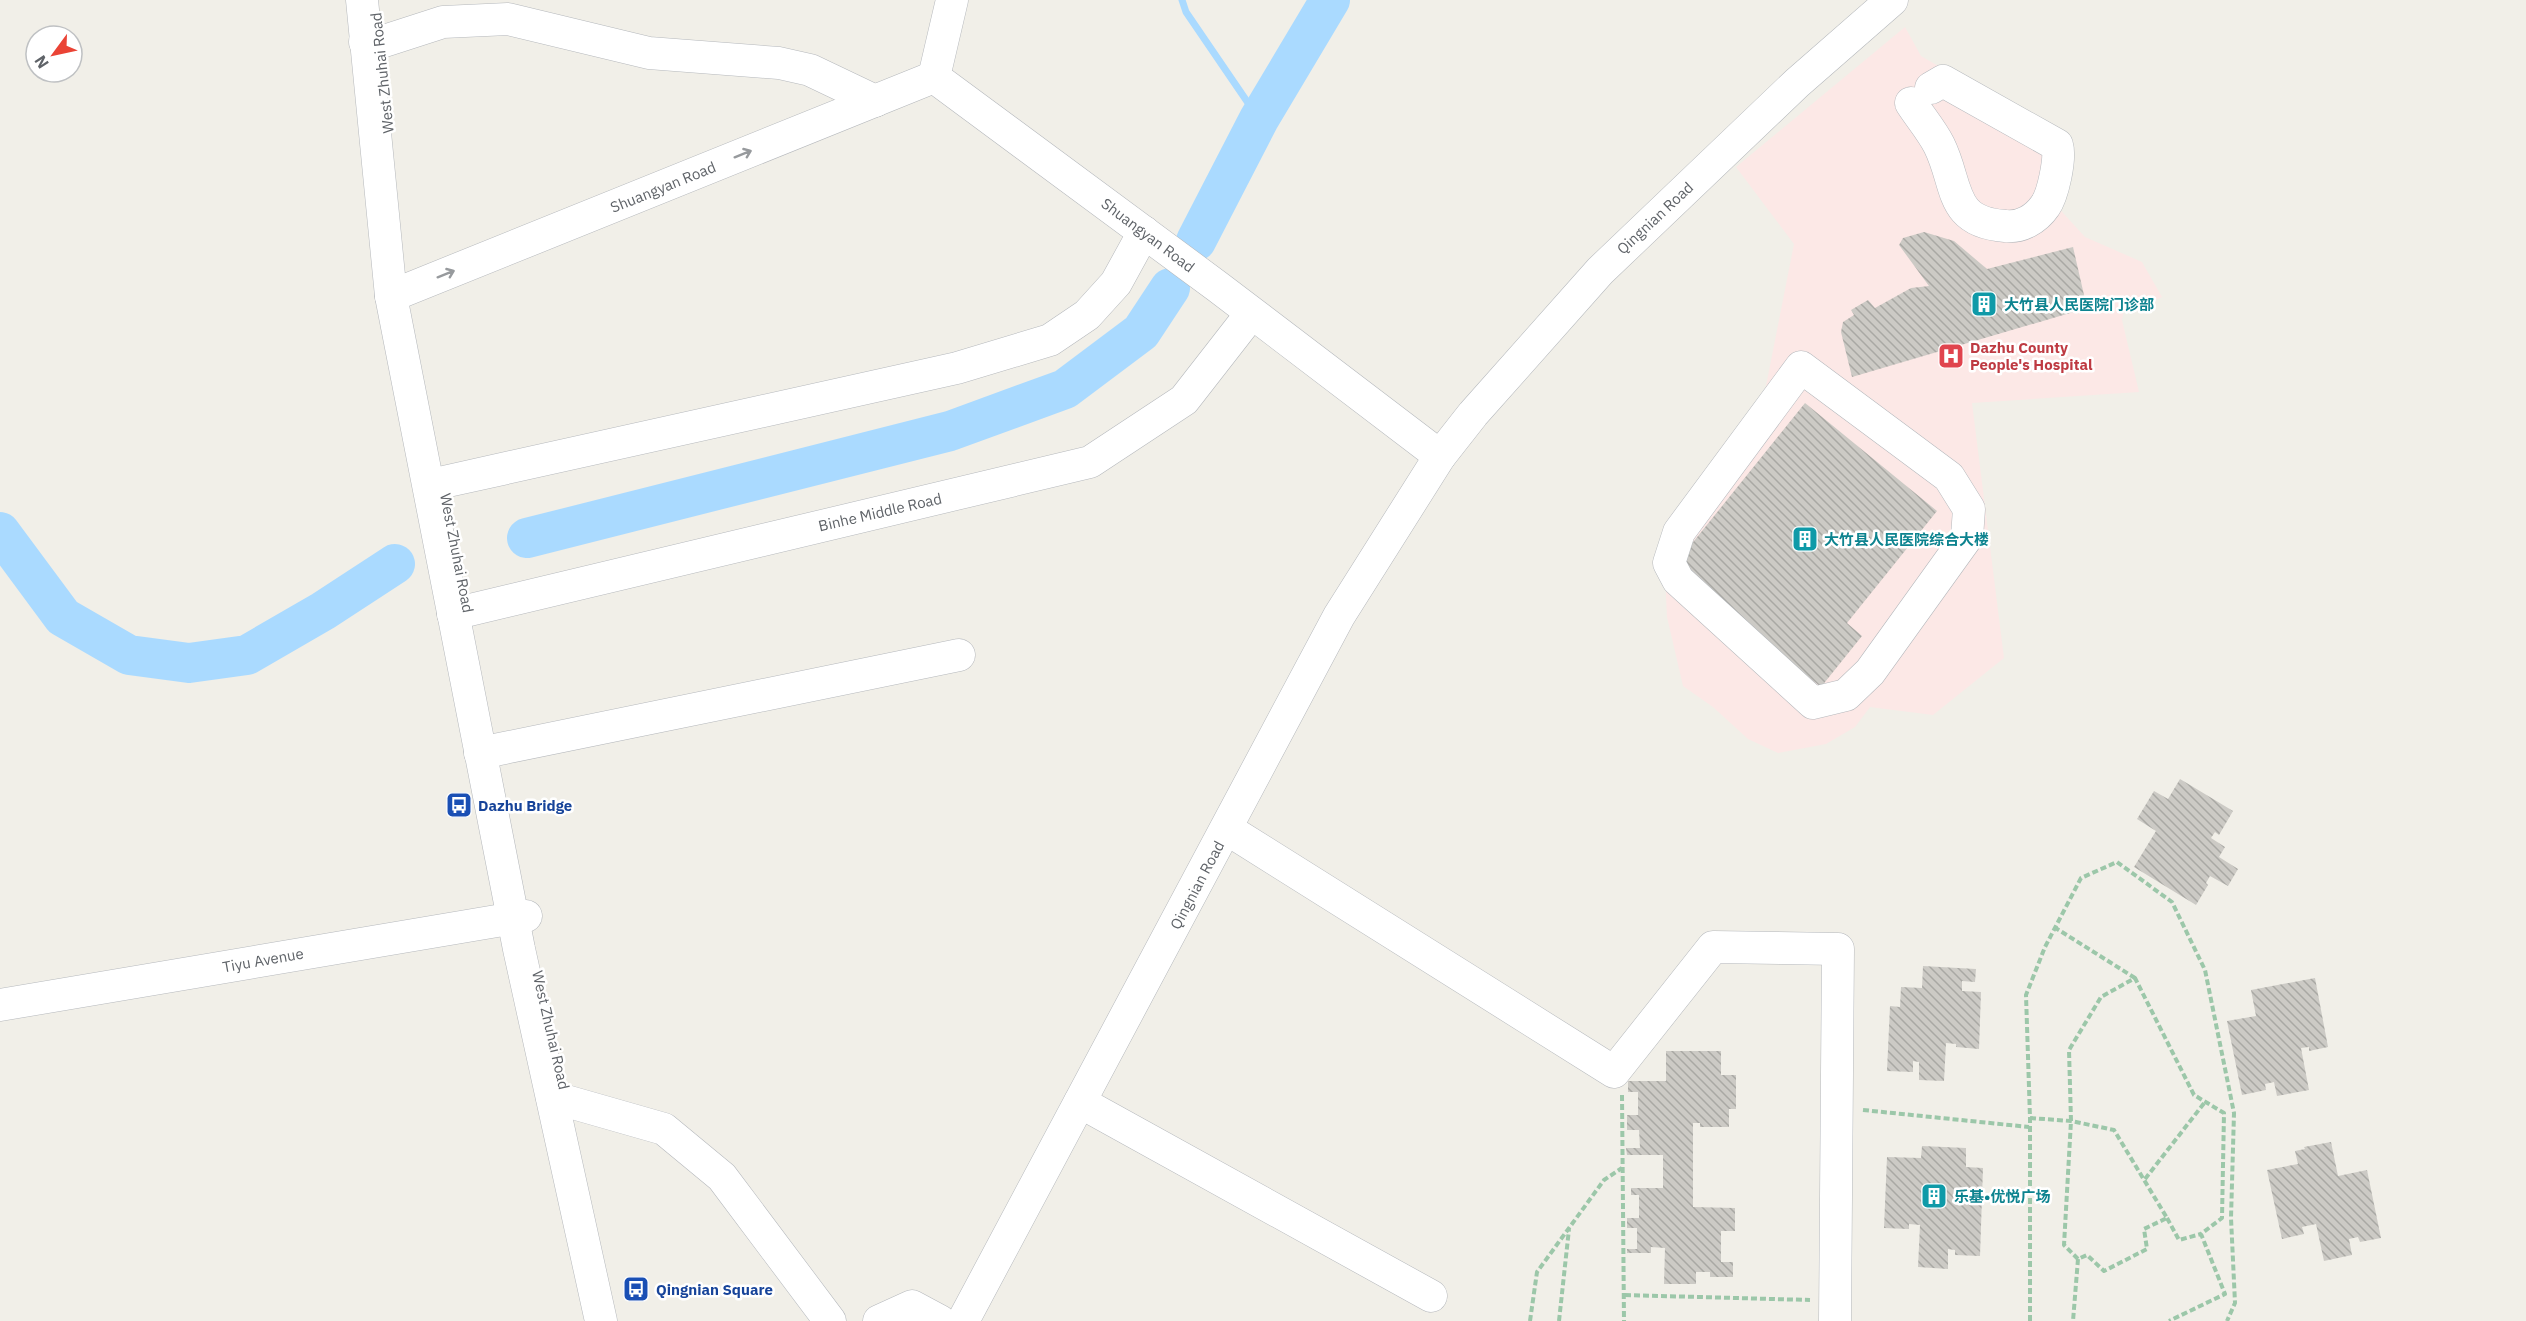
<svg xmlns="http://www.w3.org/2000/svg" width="2526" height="1321" viewBox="0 0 2526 1321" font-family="'IBM Plex Sans','Noto Sans SC',sans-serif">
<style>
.medical{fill:#fce8e6}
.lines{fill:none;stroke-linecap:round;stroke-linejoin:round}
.stream{stroke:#aadaff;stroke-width:7}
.river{stroke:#aadaff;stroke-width:40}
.building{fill:url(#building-back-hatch)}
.minor-casing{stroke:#b5b8bc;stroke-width:33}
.path{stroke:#9cc7a9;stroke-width:4;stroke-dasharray:6 3;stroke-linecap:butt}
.minor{stroke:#fff;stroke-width:32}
.oneway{stroke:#979a9d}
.labels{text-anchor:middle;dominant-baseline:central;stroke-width:5;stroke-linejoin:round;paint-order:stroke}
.street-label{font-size:15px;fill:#5f6368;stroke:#fff}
.culture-label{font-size:15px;font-weight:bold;fill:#0d838f;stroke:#fff;text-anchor:start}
.health-label{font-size:15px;font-weight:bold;fill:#be3a42;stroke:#fff;text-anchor:start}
.transit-label{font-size:15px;font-weight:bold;fill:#164399;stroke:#fff;text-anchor:start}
</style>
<defs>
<pattern id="building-back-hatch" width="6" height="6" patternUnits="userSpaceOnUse" patternTransform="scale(1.5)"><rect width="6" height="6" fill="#cccac5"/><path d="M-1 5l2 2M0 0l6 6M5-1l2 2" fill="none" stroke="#a9a8a4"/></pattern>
</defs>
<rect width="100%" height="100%" fill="#f1efe8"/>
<!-- medical -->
<path class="medical" d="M1905,27L1921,56L2070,142L2053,202L2085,237L2142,262L2162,297L2136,309L2125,303L2122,320L2139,392L1972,403L2004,658L1933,715L1870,707L1855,727L1826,744L1778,753L1748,739L1713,707L1683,686L1667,617L1663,534L1763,401L1794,244L1736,167Z"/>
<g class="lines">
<!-- stream -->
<path class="stream" d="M1182,0L1186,12L1259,119"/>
<!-- river -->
<g class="river">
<path d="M1196,241L1259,119L1330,0"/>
<path d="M0,532L63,617L129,655L189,663L247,655L323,611L395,564"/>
<path d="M527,538L950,431L1065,389L1141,332L1170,288"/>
</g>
</g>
<!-- building -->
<g class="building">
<path d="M1924,232L1954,241L1987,269L2073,247L2087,308L1852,377L1841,332L1843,322L1854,315L1851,310L1868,300L1875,308L1911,288L1929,286L1899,245L1903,238Z"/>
<path d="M1805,403L1937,511L1847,623L1862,636L1821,687L1673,567Z"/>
<path d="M2180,779L2233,811L2219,835L2215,832L2211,838L2225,847L2219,857L2238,869L2228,886L2210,876L2206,883L2208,885L2196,905L2134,867L2156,831L2137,819L2154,791L2168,799Z"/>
<path d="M1923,966L1976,969L1975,982L1962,981V991L1981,992L1979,1049L1956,1047V1044L1946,1043L1944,1081L1919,1080V1062L1913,1061V1072L1887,1071L1890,1006L1900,1007L1901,987L1922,988Z"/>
<path d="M2315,978L2328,1047L2309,1051V1047L2301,1048L2309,1090L2277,1096L2274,1082L2265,1084L2266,1090L2242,1095L2227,1021L2256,1016L2251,990Z"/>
<path d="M1666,1051H1721V1075H1736V1109H1729V1127H1700V1123H1693V1207L1735,1208V1231H1721V1262H1733V1277H1710V1272H1696V1284H1664L1665,1248L1651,1247V1253H1627V1249H1637V1228H1627V1218H1639V1195H1631V1188H1663V1155H1627L1626,1148H1640L1639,1130H1627V1115H1638V1092H1628V1081H1666Z"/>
<path d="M2331,1142L2338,1176L2367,1170L2381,1238L2360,1242L2358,1237L2349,1239L2352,1255L2324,1261L2316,1224L2302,1227L2304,1234L2282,1239L2267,1170L2298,1164L2295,1151L2305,1149L2304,1147Z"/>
<path d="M1922,1146L1966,1148V1167L1983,1168L1980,1256L1955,1255V1250L1948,1249V1269L1918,1267L1920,1225L1909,1224V1229L1884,1228L1887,1157L1921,1158Z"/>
</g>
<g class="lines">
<!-- minor casing -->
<g class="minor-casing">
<g id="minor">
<path d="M362,0L391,296L519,949L601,1321"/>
<path d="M365,42L378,43L443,22L508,19L649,53L779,63L810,70L875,101"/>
<path d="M934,77L1218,287L1440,456"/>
<path d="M934,77L952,0"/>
<path d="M1911,103C1920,117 1932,131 1939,145C1959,185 1948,222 2005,226C2021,228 2036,219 2045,206C2053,195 2061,158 2057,145L1943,81L1931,88"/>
<path d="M391,296L934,77"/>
<path d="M1801,367L1949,477L1969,509L1967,537L1870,672L1846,695L1813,703L1678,580L1669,563L1679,532Z"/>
<path d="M430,485L957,368L1050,340L1087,315L1116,283L1144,232"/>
<path d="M453,614L1090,462L1184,400L1251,314"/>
<path d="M480,753L959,655"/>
<path d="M1227,829L1614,1072L1713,947L1838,949L1835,1321"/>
<path d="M0,1005L526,916"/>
<path d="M552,1097L664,1129L722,1177L830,1321"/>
<path d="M1080,1102L1431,1296"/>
<path d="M879,1321L912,1306L940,1321"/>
<path d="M963,1321L1339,616L1440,456L1473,414L1600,271L1797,83L1892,0"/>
</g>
</g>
<!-- path -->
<g class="path">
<path d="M2054,927L2135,978"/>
<path d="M1622,1095L1624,1321"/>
<path d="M1863,1110L2029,1127"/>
<path d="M2030,1118L2071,1121L2114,1130L2167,1218L2144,1229L2147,1249L2104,1271L2087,1255L2078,1259L2073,1321"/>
<path d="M2145,1179L2205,1102"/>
<path d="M2167,1218L2179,1240L2201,1234"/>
<path d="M2078,1259L2064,1245L2071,1121L2069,1050L2101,997L2135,978L2194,1095L2224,1113L2222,1218L2201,1234L2225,1294L2169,1321"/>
<path d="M1625,1295L1810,1300"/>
<path d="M1530,1321L1537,1272L1604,1180L1622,1168"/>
<path d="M1559,1321L1569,1229"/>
<path d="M2030,1321V1118L2026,995L2045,947L2081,878L2117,862L2172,902L2205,970L2234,1113L2231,1218L2235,1303L2227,1321"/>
</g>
<!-- minor -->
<use href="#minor" class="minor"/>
</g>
<!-- one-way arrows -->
<defs><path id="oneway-shaft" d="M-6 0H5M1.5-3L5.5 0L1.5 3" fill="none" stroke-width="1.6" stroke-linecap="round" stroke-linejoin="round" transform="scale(1.5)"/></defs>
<g class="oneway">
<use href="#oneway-shaft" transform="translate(743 154) rotate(-22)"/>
<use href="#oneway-shaft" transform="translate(446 274) rotate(-22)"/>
</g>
<!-- icons -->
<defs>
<g id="building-square" transform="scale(1.35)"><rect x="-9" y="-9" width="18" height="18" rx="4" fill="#0f9aa8" stroke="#fff"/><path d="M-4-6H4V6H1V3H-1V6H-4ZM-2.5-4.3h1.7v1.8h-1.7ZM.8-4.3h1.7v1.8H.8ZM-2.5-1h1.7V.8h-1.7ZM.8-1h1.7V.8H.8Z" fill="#fff"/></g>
<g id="hospital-square" transform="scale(1.35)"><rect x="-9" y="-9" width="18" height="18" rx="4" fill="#e0444e" stroke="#fff"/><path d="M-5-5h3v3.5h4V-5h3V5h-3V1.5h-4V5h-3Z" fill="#fff"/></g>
<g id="bus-square" transform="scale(1.35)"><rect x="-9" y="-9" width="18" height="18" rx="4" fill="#1a4fb4" stroke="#fff"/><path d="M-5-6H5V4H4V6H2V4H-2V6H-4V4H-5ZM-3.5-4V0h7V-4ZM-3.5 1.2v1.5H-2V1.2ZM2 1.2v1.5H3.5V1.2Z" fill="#fff"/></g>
</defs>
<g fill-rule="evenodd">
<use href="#building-square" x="1984" y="304"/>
<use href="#hospital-square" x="1951" y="356"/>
<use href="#building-square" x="1805" y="539"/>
<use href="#bus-square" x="459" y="805"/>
<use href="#building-square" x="1934" y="1196"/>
<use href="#bus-square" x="636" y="1289"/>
</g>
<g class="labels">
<!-- street labels -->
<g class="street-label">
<text transform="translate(382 73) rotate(-96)">West Zhuhai Road</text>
<text transform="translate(663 187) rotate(-22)">Shuangyan Road</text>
<text transform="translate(1655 218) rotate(-43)">Qingnian Road</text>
<text transform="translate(1148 235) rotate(37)">Shuangyan Road</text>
<text transform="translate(880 512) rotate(-13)">Binhe Middle Road</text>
<text transform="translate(457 553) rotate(79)">West Zhuhai Road</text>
<text transform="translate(1197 885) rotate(-62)">Qingnian Road</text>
<text transform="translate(263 960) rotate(-10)">Tiyu Avenue</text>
<text transform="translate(551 1030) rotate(77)">West Zhuhai Road</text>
</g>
<!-- culture labels -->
<g class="culture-label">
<text x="2004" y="304">大竹县人民医院门诊部</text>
<text x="1824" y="539">大竹县人民医院综合大楼</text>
<text x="1954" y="1196">乐基•优悦广场</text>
</g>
<!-- health labels -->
<g class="health-label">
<text x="1970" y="347">Dazhu County<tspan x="1970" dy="17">People's Hospital</tspan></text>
</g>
<!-- transit labels -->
<g class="transit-label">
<text x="478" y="805">Dazhu Bridge</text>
<text x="656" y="1289">Qingnian Square</text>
</g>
</g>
<!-- north arrow -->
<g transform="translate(54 54) rotate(237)"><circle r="28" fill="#ffffff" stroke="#bfc1c3" stroke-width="1.5"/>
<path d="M0-4.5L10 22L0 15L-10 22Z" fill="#ea4335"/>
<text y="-9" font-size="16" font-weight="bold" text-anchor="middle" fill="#5f6368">N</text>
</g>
</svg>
